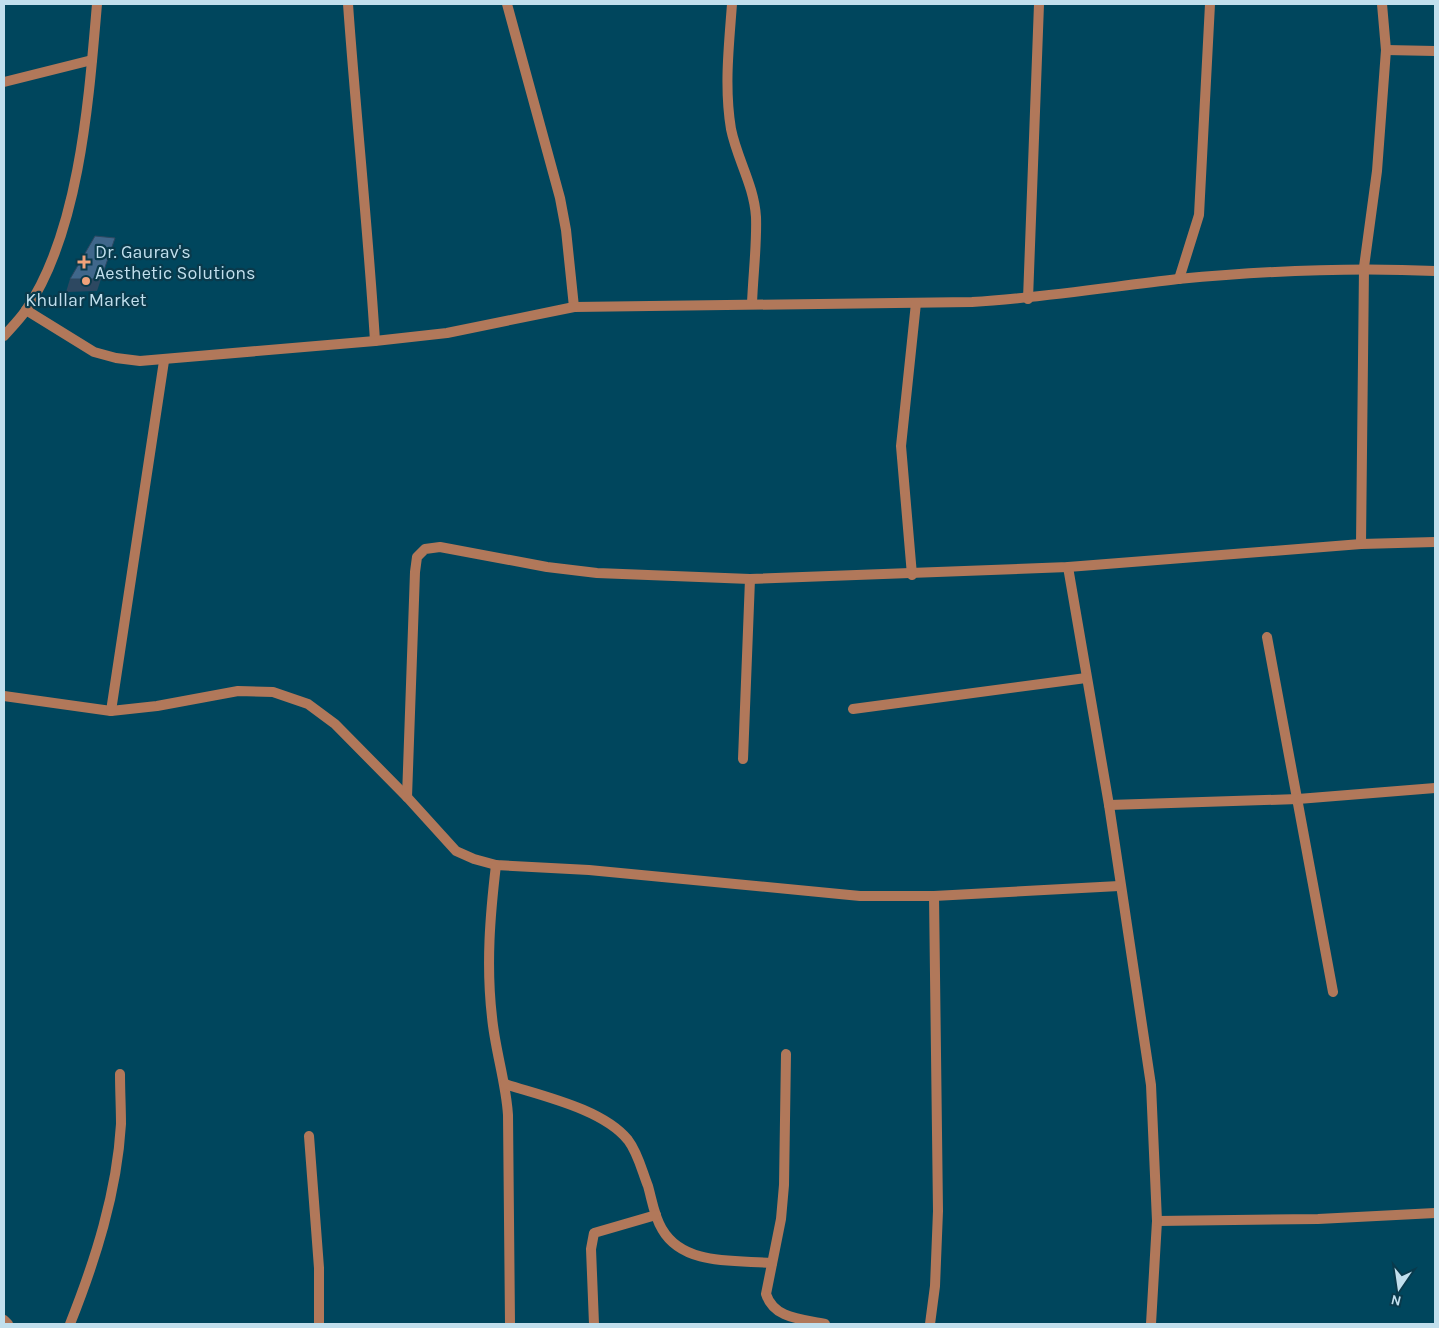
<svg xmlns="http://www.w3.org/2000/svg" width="1439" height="1328" viewBox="0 0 1439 1328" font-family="Karla,sans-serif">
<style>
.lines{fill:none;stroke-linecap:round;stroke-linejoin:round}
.minor{stroke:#b1785a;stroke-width:10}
.tertiary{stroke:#b1785a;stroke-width:10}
.shaded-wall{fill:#2d4861}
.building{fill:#40678b;stroke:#2d4861}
.poi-dot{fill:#f0a27a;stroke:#093a4c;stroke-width:2}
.labels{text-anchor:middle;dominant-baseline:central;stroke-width:4.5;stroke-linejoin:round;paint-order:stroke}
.poi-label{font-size:18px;fill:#c1dfed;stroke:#093a4c;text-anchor:start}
</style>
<rect width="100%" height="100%" fill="#00465d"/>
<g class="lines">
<!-- minor -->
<g class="minor">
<path d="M348,4C356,116 368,229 375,341"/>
<path d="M507,4L560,198L566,230L574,307"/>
<path d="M732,4C729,45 724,87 731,129C737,159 754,185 756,217C757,245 753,275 752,304"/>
<path d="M1386,50L1435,51"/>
<path d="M4,82L92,60"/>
<path d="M1179,279L1199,215L1210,4"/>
<path d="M1028,299L1039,4"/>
<path d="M26,310L94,352L116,358L140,361L375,341L447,333L574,307L972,302C1041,298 1109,287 1178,279C1264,271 1350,267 1435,271"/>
<path d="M1361,544L1364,267L1377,171L1386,50L1382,4"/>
<path d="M1068,567L1109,805L1151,1085L1157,1221L1151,1324"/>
<path d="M912,575L901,446L916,303"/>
<path d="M1267,637L1333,992"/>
<path d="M4,696L111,711L157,706L238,691L273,692L308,704L335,724L407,797L456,851L474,859L496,865L589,870L860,896H934L1119,886"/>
<path d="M853,709L1086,678"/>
<path d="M111,711L164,361"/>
<path d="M743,759L750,579"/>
<path d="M407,797L415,572L417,557L425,549L440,547L547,567L597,573L750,579L1068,567L1361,544L1435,542"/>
<path d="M1109,805L1298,799L1435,788"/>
<path d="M496,865C490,916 486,965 492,1017C495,1050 506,1082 508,1115L510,1324"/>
<path d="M786,1054L784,1185L781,1219L766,1294C774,1319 802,1319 825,1324"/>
<path d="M505,1084C542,1096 603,1109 628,1140C638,1153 642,1171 648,1186C652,1200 654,1216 662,1229C683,1266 735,1260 772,1263"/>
<path d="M309,1136L319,1268V1324"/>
<path d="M1157,1221L1318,1219L1435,1213"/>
<path d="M70,1324C95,1261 117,1193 121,1124C121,1108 120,1091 120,1074"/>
<path d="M594,1324L591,1249L594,1233L656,1215"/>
<path d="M930,1324L935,1286L938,1211L934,896"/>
</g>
<!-- tertiary -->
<g class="tertiary">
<path d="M4,336C11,328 20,319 26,310C80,231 89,97 97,4"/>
<path d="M4,1320L8,1324"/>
</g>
</g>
<!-- shaded-wall -->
<path class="shaded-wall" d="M70,279H101L97,291L66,292Z"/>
<!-- building -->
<path class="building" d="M95,236L115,238L101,279H70Z"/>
<!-- markers -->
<g class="poi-dot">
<path d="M81.5 254.5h5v5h5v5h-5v5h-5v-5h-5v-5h5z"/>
<circle cx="86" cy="281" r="5"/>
</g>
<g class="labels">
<!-- poi labels -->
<g class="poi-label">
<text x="95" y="252">Dr. Gaurav's<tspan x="95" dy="21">Aesthetic Solutions</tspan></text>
<text x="86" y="300" text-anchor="middle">Khullar Market</text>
</g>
</g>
<!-- border -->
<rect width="1439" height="1328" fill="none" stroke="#c1dfed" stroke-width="10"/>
<!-- north arrow -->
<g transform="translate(1399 1288) rotate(193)" stroke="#093a4c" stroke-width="4" paint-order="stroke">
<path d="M0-4L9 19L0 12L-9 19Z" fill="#c1dfed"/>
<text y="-8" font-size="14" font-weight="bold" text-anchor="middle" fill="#c1dfed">N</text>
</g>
</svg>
